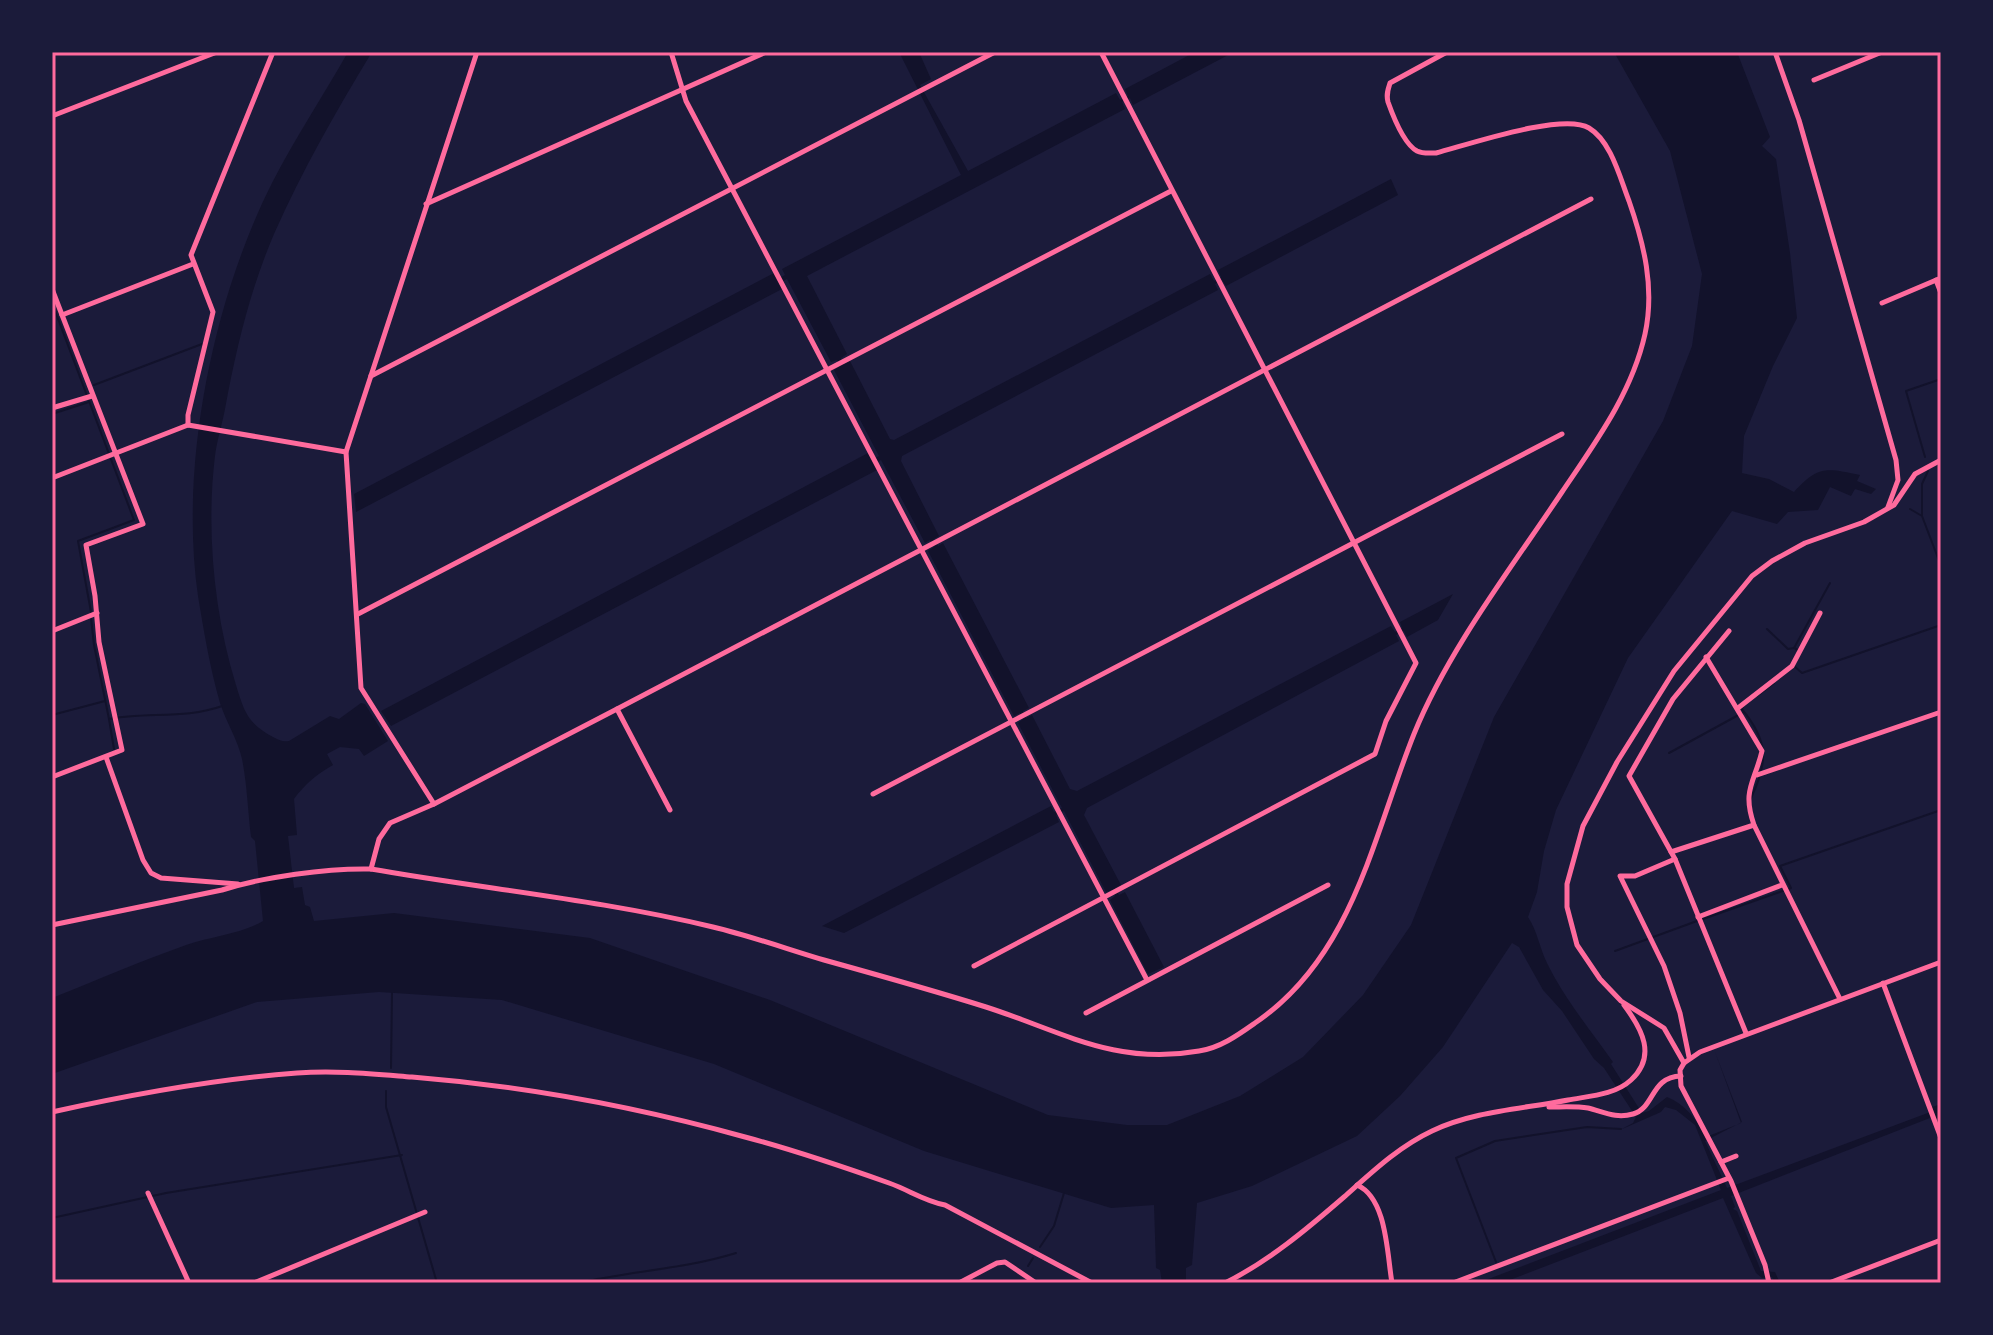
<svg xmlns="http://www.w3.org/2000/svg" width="1993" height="1335" viewBox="0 0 1993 1335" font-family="'Libre Baskerville',serif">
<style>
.water{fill:#12122b}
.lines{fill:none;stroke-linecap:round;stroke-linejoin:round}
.stream{stroke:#12122b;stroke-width:2}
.minor{stroke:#ff6b9d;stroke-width:5}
.neatline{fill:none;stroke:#ff6b9d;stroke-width:3}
</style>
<rect width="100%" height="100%" fill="#1b1b3a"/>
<!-- water -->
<g class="water">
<path d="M348,52H372C336,111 302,171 274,234C250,290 236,349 225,409C222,425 217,440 215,456C206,530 214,614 236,685C244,711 247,723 273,737C279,740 282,742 289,741L330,716L339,719L361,703L365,704L388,741L364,756L359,749L340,747L327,754L333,765C317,774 305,784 294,799L297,835L288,836L294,888L302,887L305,905L310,907L314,921L394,913L590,938L770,1000L1048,1115L1127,1125H1167L1240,1096L1303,1057L1363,995L1411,925L1494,717L1663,421L1692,346L1702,274L1670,151L1614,52H1737L1770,137L1762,146L1776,159L1790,253L1797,318L1773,366L1744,436L1742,473L1769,479L1794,492C1818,465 1827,468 1860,475L1857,481L1876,489L1871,494L1855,489L1851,496L1830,487L1818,510L1788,512L1777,524L1732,511L1628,658L1556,810L1544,851L1537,892L1528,917C1537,930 1540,949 1547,963C1564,998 1591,1031 1613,1062L1611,1064L1642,1113L1649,1111L1667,1097C1685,1104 1697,1120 1706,1137L1741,1123L1715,1052L1742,1122L1705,1141L1727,1188L1933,1111L1932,1107L1941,1104V1119L1938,1121L1935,1116L1731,1196L1735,1207L1733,1209L1737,1211L1761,1271L1775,1272L1780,1283H1775L1772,1277L1762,1278L1756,1273L1723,1198L1502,1283H1478L1721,1190L1695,1125L1676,1110L1665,1107L1661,1112L1620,1130L1633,1123L1636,1117L1604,1068L1594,1059L1562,1011L1543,990L1519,947L1512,943L1443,1047L1400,1096L1357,1136L1252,1186L1197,1203L1192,1265L1186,1268V1280L1162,1283L1160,1270L1156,1268L1154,1205L1111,1208L924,1151L714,1064L502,1000L379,992L257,1002L52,1074V998C97,980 141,961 186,945C212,936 241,934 263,921L255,841L251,837C248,812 247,784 242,759C238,740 226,722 220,703C210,668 204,632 198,596C179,465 213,300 272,183C295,138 323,96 348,52Z"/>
<path d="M899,52H919L931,79L920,85L968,171L1116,93L1120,100L1128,96L1125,89L1195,52H1234L1133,105L1130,98L1122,102L1125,109L807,276L847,354L841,358L844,364L850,361L890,439L894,440L1210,274L1214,281L1221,277L1218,270L1391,179L1398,195L1226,286L1222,280L1215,284L1218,290L902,456L901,461L939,536L934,539L938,546L943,543L1029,708L1023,711L1026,718L1032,715L1070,789L1077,791L1391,626L1395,632L1402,628L1400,622L1453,594L1438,620L1407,637L1404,631L1396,635L1399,641L1087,808L1084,815L1121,885L1115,888L1119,895L1125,892L1164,967L1148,974L1110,900L1115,896L1112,890L1106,892L1064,811L1056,815L1059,822L844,933L822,926L1051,806L1054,812L1062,808L1018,723L1023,719L1020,713L1014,716L928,551L934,547L930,540L925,543L881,460L874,464L877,470L391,726L381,711L868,453L872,460L879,456L834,370L840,366L837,360L831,362L787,279L779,283L782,289L356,512L354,494L774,273L778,279L785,275L782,269L961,175Z"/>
</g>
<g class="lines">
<!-- stream -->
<g class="stream">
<path d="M52,303L134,520L78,541L91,612"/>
<path d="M94,385L202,344"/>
<path d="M52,414L89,402"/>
<path d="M1925,457L1906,391L1941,379"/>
<path d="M1910,509L1922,516L1941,566"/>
<path d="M1922,515V484L1928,471"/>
<path d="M91,618L94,645L109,719C146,712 187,719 222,706"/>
<path d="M1767,629L1788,649L1794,648"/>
<path d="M1798,650L1794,648L1830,583"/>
<path d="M1794,666L1802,673L1941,625"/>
<path d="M1757,696L1774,683"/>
<path d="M1743,707L1741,708C1768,740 1769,761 1751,798"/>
<path d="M52,715L105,701"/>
<path d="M109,719L114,749"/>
<path d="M1669,753L1744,712"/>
<path d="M1703,919L1791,888L1780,866L1941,810"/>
<path d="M1615,951L1697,921"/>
<path d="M391,1068L392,993"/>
<path d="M386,1091V1107L437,1283"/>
<path d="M52,1218L166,1193L402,1155"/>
<path d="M1040,1247L1054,1226L1064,1193"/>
<path d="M1496,1262L1456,1158L1495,1141L1587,1127L1621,1129"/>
<path d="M1028,1266L1033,1258"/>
<path d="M578,1283C630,1271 685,1269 736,1253"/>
</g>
<!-- minor -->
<g class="minor">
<path d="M671,52L686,101L1147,980"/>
<path d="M1775,52L1799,120L1896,460L1898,480L1888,507"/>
<path d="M1814,80L1882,52"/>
<path d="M52,116L217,52"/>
<path d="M426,204L766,52"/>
<path d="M1936,280L1941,293"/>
<path d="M52,289L143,524L86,545L95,596L99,642L122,750L52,777"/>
<path d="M1882,303L1941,278"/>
<path d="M62,315L193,264"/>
<path d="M371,376L995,52"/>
<path d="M52,408L92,396"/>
<path d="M188,425V415L213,312L191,255L273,52"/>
<path d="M52,478L188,425L346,452"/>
<path d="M358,614L1171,191"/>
<path d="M52,631L97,613"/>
<path d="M1729,631L1673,699L1629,776L1675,859L1746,1033"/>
<path d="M1706,657L1762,751C1754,784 1742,790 1754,825L1840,999"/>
<path d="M1738,708L1792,666L1820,613"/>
<path d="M617,709L670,810"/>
<path d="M106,757L143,860L151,873L161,878L238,884"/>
<path d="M1757,775L1941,712"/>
<path d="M873,794L1562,434"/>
<path d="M434,804L361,688L346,452L477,52"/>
<path d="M1671,852L1754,825"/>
<path d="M1675,859L1635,876H1620L1664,966L1680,1013L1689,1057"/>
<path d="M371,869L379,839L390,823L434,804L617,709L1591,199"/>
<path d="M1698,917L1782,885"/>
<path d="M52,925L222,890C263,877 327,868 371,869C485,889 601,900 713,927C751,936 787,949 824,960C878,975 932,990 986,1007C1061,1031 1115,1066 1199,1051C1220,1048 1238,1035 1255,1023C1353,957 1373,836 1414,734C1448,650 1512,567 1562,492C1595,443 1632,393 1645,334C1655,288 1644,244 1629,201C1620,178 1611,141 1589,128C1563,112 1467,145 1436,153C1429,153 1423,154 1417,151C1404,144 1393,116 1388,102C1386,95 1388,89 1390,83L1447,52"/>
<path d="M974,966L1375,754L1386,721L1416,663L1101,52"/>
<path d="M1883,983L1941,1138"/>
<path d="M1086,1013L1328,885"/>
<path d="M1684,1063L1664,1028L1621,1001L1600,979L1577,945L1567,907V884L1583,826L1617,762L1674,671L1752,576L1772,561L1805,543L1864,522L1894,505L1915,474L1941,460"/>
<path d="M1549,1107C1562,1107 1576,1106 1588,1108C1604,1112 1616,1119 1633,1114C1655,1108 1650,1077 1681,1076"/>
<path d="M52,1112C133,1094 215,1079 297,1073C335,1070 374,1074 412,1077C524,1086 637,1107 745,1137C794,1150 841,1166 889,1183C909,1190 924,1201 945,1205L1092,1283"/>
<path d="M1721,1162L1736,1156"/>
<path d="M1357,1185C1387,1198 1387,1254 1392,1283"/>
<path d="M148,1193L189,1283"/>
<path d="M254,1283L425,1212"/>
<path d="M959,1283L997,1263L1005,1262L1036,1283"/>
<path d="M1225,1283C1269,1261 1307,1229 1344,1197C1371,1173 1398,1147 1432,1131C1474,1111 1523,1109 1568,1100C1589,1096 1615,1095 1631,1080C1657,1056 1642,1029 1624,1005"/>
<path d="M1453,1283L1729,1178"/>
<path d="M1769,1283L1765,1265L1731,1181L1681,1086L1680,1070L1684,1063L1700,1052L1941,962"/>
<path d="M1829,1283L1941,1240"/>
</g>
</g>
<!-- border -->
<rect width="1993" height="1335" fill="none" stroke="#1b1b3a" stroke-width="108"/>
<rect x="54" y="54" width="1885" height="1227" class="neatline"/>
</svg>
